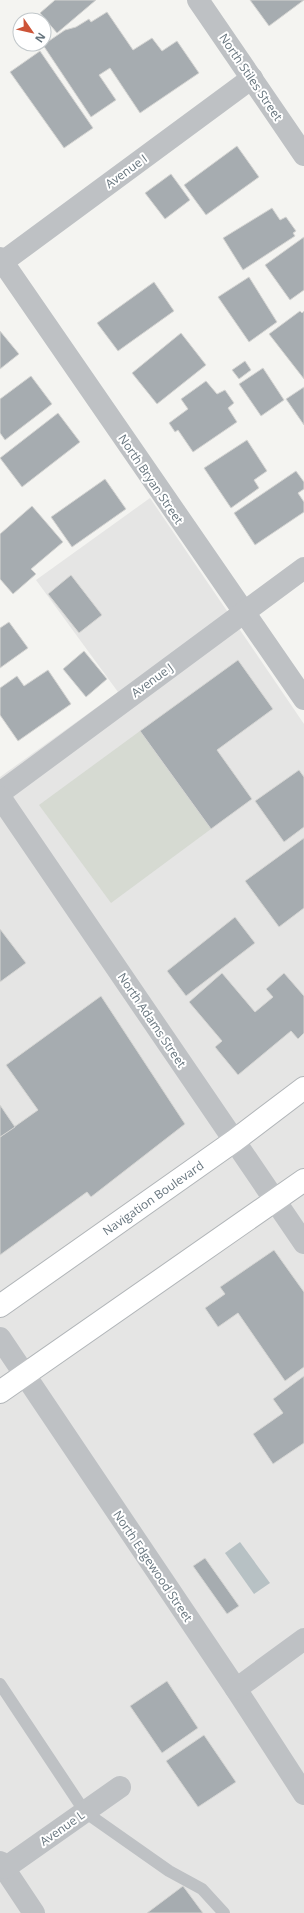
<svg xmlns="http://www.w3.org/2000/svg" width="304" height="1913" viewBox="0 0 304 1913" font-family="'Open Sans',sans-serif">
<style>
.built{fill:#e5e5e4}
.green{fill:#d6dad2}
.water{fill:#b7c1c4}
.building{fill:#a6acb0;stroke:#d5d5d3}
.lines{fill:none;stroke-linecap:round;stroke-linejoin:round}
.primary-casing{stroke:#b1b5b8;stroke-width:24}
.lane{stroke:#bec1c4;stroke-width:12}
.street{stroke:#bec1c4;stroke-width:22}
.primary{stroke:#fff;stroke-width:22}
.labels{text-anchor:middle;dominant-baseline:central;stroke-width:4;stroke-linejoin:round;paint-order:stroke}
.street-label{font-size:12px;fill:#67757e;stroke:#fff}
</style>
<rect width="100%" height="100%" fill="#f4f4f1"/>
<!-- built -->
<path class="built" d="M150,498L304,724V1913H0V777L118,692L36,580Z"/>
<!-- green -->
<path class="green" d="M140,731L211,829L111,903L39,805Z"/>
<!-- water -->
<path class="water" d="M240,1542L270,1583L254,1594L225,1553Z"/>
<!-- building -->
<g class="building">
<path d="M55,0H96L57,33L40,13Z"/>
<path d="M250,0H304L269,26Z"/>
<path d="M107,12L133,50L152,38L162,51L177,41L199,73L140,113L110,68L99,75L116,100L91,117L43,45L65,30L76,27L89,19L91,22Z"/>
<path d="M40,51L93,128L64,148L10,72Z"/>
<path d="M237,146L259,177L206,215L184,185Z"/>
<path d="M171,174L190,200L165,219L145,193Z"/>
<path d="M272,208L280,220L286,217L296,231L293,233L295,236L243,270L223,238Z"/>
<path d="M304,237V290L290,300L265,265Z"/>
<path d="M249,277L277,322L249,342L218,297Z"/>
<path d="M154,282L174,311L118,351L97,323Z"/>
<path d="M300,311L302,313L304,311V379L269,334Z"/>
<path d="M0,331L19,354L0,369Z"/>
<path d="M181,333L206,365L157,404L132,373Z"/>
<path d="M245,361L251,370L239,379L232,370Z"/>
<path d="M263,368L284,400L261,416L239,384Z"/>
<path d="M31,376L52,404L5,440L0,433V399Z"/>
<path d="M206,381L217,394L225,390L234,403L228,408L237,422L193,452L178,430L175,432L169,423L188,409L181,399Z"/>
<path d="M304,387V425L286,399Z"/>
<path d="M58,413L80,442L22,487L0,458Z"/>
<path d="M247,440L267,471L254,480L259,488L231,508L204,468Z"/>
<path d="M296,471L304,482V489L298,493L304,502V512L255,545L234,513Z"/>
<path d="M105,479L126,509L72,547L51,517Z"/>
<path d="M32,506L63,542L31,569L36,574L13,594L0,579V534Z"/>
<path d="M71,575L102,615L79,633L48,594Z"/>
<path d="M9,622L28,648L0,668V628Z"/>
<path d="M84,651L107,679L86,697L63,669Z"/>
<path d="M238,660L273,709L217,750L252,799L211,829L140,731Z"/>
<path d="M48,670L71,704L18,741L0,715V688L17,676L24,686Z"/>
<path d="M299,770L304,777V827L284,842L255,801Z"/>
<path d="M304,838V908L279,927L245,881Z"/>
<path d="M235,917L255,943L186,996L167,971Z"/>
<path d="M0,929L26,963L0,982Z"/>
<path d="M222,973L255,1012L273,997L266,989L284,973L304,996V1033L298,1039L291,1031L238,1075L215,1047L222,1041L189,1002Z"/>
<path d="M101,996L185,1124L91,1197L87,1192L0,1255V1137L38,1110L6,1065Z"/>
<path d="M0,1105L15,1127L0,1137Z"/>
<path d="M274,1250L304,1292V1367L285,1381L238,1313L218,1327L205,1308L225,1294L220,1287Z"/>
<path d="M304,1376V1443L273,1464L253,1434L283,1413L273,1399Z"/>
<path d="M205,1558L239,1606L227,1614L193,1566Z"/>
<path d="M167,1681L198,1728L162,1753L130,1706Z"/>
<path d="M204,1735L236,1782L198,1807L166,1761Z"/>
<path d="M183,1886L203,1913H147Z"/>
</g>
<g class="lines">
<!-- primary casing -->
<g class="primary-casing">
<g id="primary">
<path d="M0,1306L234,1141L304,1088"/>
<path d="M0,1392L304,1180"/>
</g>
</g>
<!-- lane -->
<path class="lane" d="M0,1684L85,1812L169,1871L202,1889L224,1913"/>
<!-- street -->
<g class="street">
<path d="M198,0L304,155"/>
<path d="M0,258L304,699"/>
<path d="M0,264L252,78"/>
<path d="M0,793L304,568"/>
<path d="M0,797L304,1243"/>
<path d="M0,1338L236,1689L304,1794"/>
<path d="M236,1689L304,1639"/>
<path d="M0,1862L34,1913"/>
<path d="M5,1868L120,1787"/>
</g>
<!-- primary -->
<use href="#primary" class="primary"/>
</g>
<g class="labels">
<!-- street labels -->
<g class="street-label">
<text transform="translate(251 77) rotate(56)">North Stiles Street</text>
<text transform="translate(126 171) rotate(-36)">Avenue I</text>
<text transform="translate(151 479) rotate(56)">North Bryan Street</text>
<text transform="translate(152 680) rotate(-36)">Avenue J</text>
<text transform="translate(152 1020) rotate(56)">North Adams Street</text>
<text transform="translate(153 1198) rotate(-35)">Navigation Boulevard</text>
<text transform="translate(153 1566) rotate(56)">North Edgewood Street</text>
<text transform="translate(62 1828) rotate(-35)">Avenue L</text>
</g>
</g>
<!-- north arrow -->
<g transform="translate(32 32) rotate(124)"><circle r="19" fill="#ffffff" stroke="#c2c8cb"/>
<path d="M0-3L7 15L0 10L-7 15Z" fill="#cd5438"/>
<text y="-6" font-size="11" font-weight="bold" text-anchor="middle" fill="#67757e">N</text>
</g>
</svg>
